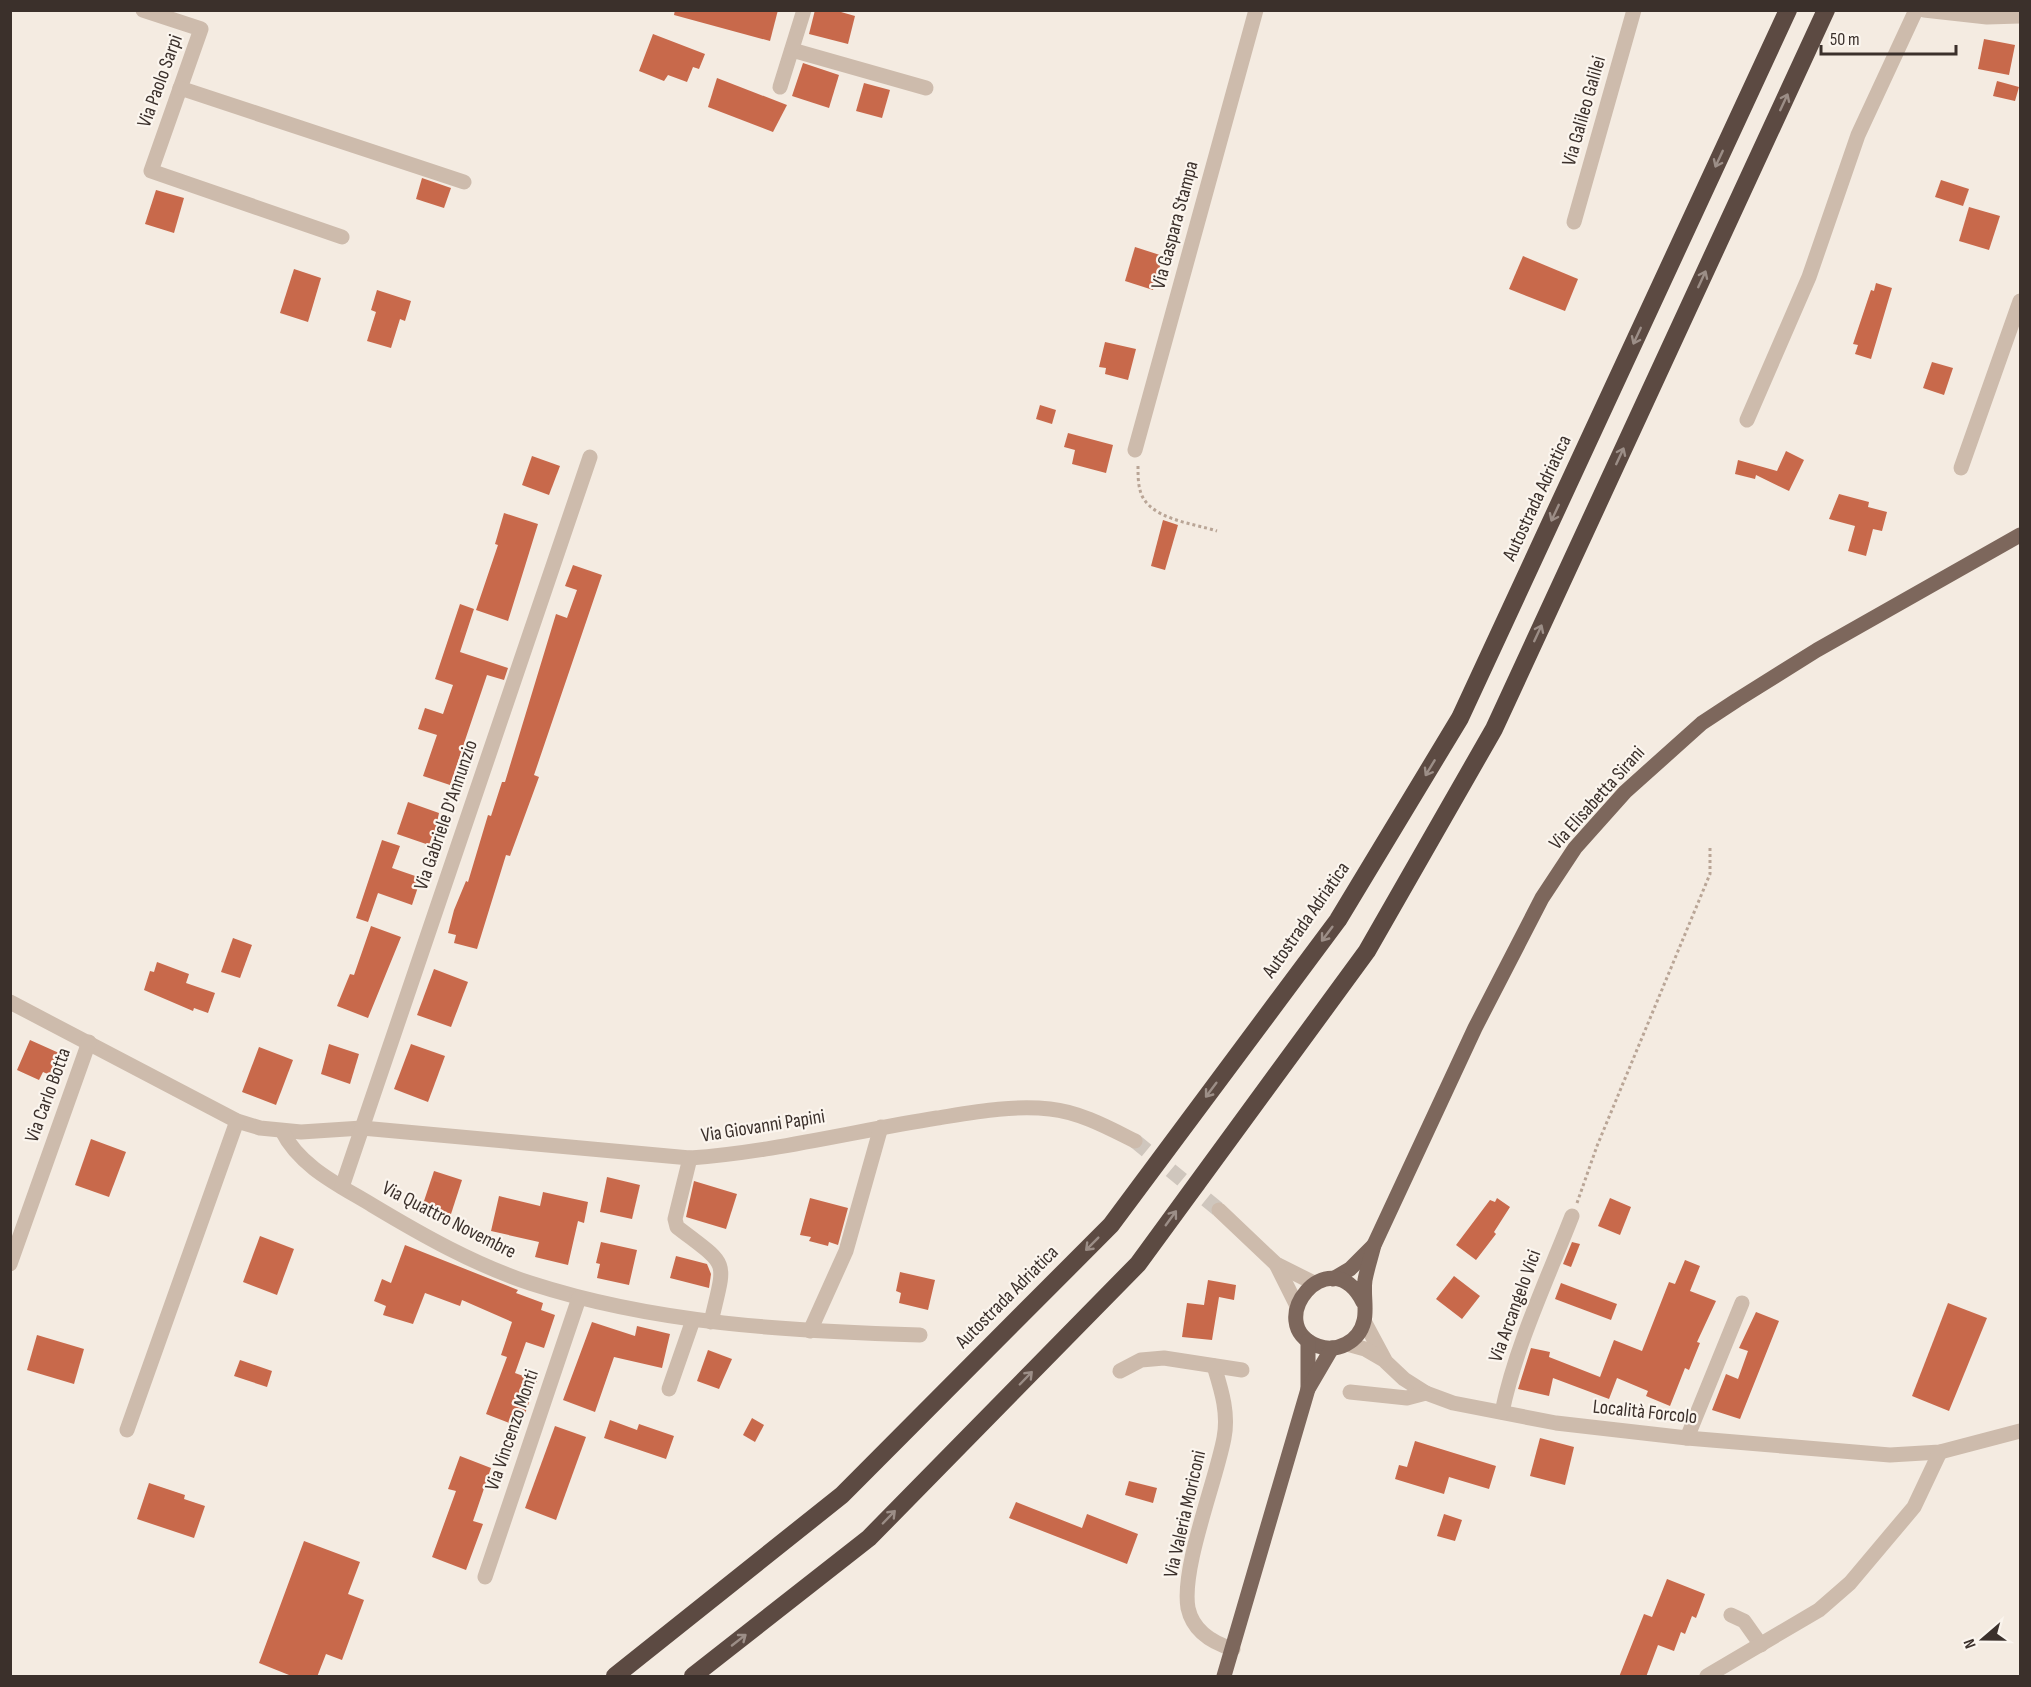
<svg xmlns="http://www.w3.org/2000/svg" width="2031" height="1687" viewBox="0 0 2031 1687" font-family="'Sofia Sans Condensed',sans-serif">
<style>
.building{fill:#c8694b}
.lines{fill:none;stroke-linecap:round;stroke-linejoin:round}
.minor-tunnel{stroke:#cfc6bd;stroke-width:15;stroke-dasharray:15 8;stroke-linecap:butt}
.path{stroke:#b9a596;stroke-width:3;stroke-dasharray:3 3;stroke-linecap:butt}
.minor{stroke:#cdbbac;stroke-width:15}
.major{stroke:#7d675c;stroke-width:15}
.highway{stroke:#5c4a42;stroke-width:18}
.oneway{stroke:#9c8e87}
.labels{text-anchor:middle;dominant-baseline:central;stroke-width:4.5;stroke-linejoin:round;paint-order:stroke}
.street-label{font-size:20px;fill:#3b302b;stroke:#fbf5ee}
</style>
<rect width="100%" height="100%" fill="#f4ebe1"/>
<!-- building -->
<g class="building">
<path d="M675,10H778L770,41L674,15Z"/>
<path d="M815,10H834L855,16L848,44L809,34Z"/>
<path d="M653,34L705,54L699,69L693,67L687,82L668,75L664,81L639,71Z"/>
<path d="M1984,39L2015,45L2009,75L1978,69Z"/>
<path d="M803,63L839,75L829,108L792,96Z"/>
<path d="M717,78L787,105L773,132L708,107Z"/>
<path d="M1997,81L2019,87L2015,101L1993,96Z"/>
<path d="M864,83L890,90L882,118L856,111Z"/>
<path d="M422,178L451,188L444,208L416,199Z"/>
<path d="M1941,180L1969,189L1963,206L1935,197Z"/>
<path d="M156,190L184,198L174,233L145,224Z"/>
<path d="M1969,207L2000,216L1989,250L1959,241Z"/>
<path d="M1135,247L1163,256L1153,290L1125,281Z"/>
<path d="M1523,256L1578,279L1565,311L1509,289Z"/>
<path d="M294,269L321,278L308,322L280,313Z"/>
<path d="M1876,283L1892,288L1871,359L1855,354L1858,345L1853,344L1871,290L1874,291Z"/>
<path d="M377,290L411,301L405,321L400,319L391,348L367,341L376,312L371,310Z"/>
<path d="M1105,342L1136,349L1128,380L1105,374L1106,368L1099,367Z"/>
<path d="M1932,362L1953,368L1944,395L1923,388Z"/>
<path d="M1040,405L1056,410L1052,424L1036,419Z"/>
<path d="M1068,433L1113,445L1106,473L1072,464L1075,450L1064,447Z"/>
<path d="M1786,451L1804,460L1789,491L1756,475L1755,479L1735,474L1738,460L1777,471Z"/>
<path d="M532,456L560,466L549,495L522,485Z"/>
<path d="M1839,494L1869,502L1868,507L1887,512L1882,531L1873,529L1866,556L1848,551L1855,526L1829,519Z"/>
<path d="M504,513L538,524L508,621L476,610L498,545L495,544Z"/>
<path d="M1163,520L1178,525L1165,570L1151,566Z"/>
<path d="M573,565L602,575L534,775L539,777L510,856L506,855L477,949L454,943L456,935L448,933L454,910L466,881L468,882L488,815L491,816L502,782H505L556,614L567,618L577,590L565,586Z"/>
<path d="M460,604L474,609L460,652L508,668L504,680L487,675L450,785L423,776L437,735L418,729L425,708L443,714L453,685L435,679Z"/>
<path d="M408,802L439,813L434,837L432,836L429,845L397,834Z"/>
<path d="M382,840L400,846L392,868L421,878L412,905L378,893L368,922L356,918Z"/>
<path d="M371,926L401,937L368,1018L337,1006L350,974L354,975Z"/>
<path d="M233,938L252,945L240,978L221,972Z"/>
<path d="M157,962L189,974L186,983L215,993L208,1013L194,1008L193,1011L144,990L150,971L154,972Z"/>
<path d="M434,969L468,982L451,1027L417,1015Z"/>
<path d="M30,1040L59,1053L50,1075L43,1072L39,1080L17,1070Z"/>
<path d="M329,1044L359,1054L350,1084L321,1074Z"/>
<path d="M411,1044L445,1056L428,1102L394,1089Z"/>
<path d="M259,1047L293,1060L276,1105L242,1092Z"/>
<path d="M91,1139L126,1152L109,1197L75,1185Z"/>
<path d="M434,1171L462,1180L451,1214L423,1204Z"/>
<path d="M607,1177L640,1185L632,1219L600,1212Z"/>
<path d="M694,1181L737,1194L726,1229L686,1217Z"/>
<path d="M543,1192L588,1202L584,1223L578,1221L568,1265L535,1257L539,1242L491,1231L499,1196L540,1206Z"/>
<path d="M810,1198L848,1208L838,1245L829,1242L828,1246L809,1241L811,1237L800,1235Z"/>
<path d="M1497,1198L1510,1207L1494,1232L1496,1234L1476,1260L1456,1245L1490,1200L1495,1202Z"/>
<path d="M1610,1198L1631,1207L1620,1235L1598,1226Z"/>
<path d="M260,1236L294,1249L277,1295L243,1282Z"/>
<path d="M601,1242L637,1250L629,1285L597,1278L600,1264L596,1263Z"/>
<path d="M1572,1242L1580,1244L1571,1267L1563,1264Z"/>
<path d="M405,1245L518,1290L516,1293L543,1303L541,1310L555,1315L544,1348L526,1342L515,1373L537,1381L520,1427L486,1414L507,1357L501,1355L512,1322L462,1300L460,1306L425,1293L413,1324L383,1315L386,1306L374,1301L382,1279L391,1283Z"/>
<path d="M676,1256L707,1264L711,1274L709,1288L670,1278Z"/>
<path d="M1685,1260L1700,1266L1690,1291L1716,1301L1697,1342L1700,1343L1689,1370L1685,1368L1670,1406L1646,1396L1648,1391L1617,1378L1609,1399L1553,1378L1549,1396L1518,1389L1531,1348L1550,1352L1549,1357L1600,1377L1614,1340L1642,1351L1669,1282L1675,1284Z"/>
<path d="M900,1272L935,1280L928,1310L899,1303L901,1293L896,1291Z"/>
<path d="M1454,1276L1480,1296L1462,1319L1436,1299Z"/>
<path d="M1208,1280L1236,1285L1234,1300L1219,1297L1212,1340L1182,1337L1187,1303L1204,1305Z"/>
<path d="M1561,1283L1617,1304L1611,1320L1555,1299Z"/>
<path d="M1948,1303L1987,1318L1949,1411L1912,1396Z"/>
<path d="M1756,1312L1779,1321L1740,1419L1712,1410L1726,1374L1738,1379L1748,1351L1739,1348Z"/>
<path d="M592,1322L635,1336L637,1326L670,1334L662,1368L614,1357L595,1412L563,1400Z"/>
<path d="M37,1335L84,1349L74,1384L27,1370Z"/>
<path d="M708,1350L732,1359L719,1389L697,1381Z"/>
<path d="M240,1360L272,1371L267,1387L234,1376Z"/>
<path d="M752,1418L764,1425L755,1442L743,1435Z"/>
<path d="M610,1420L637,1430L639,1424L674,1436L666,1459L604,1438Z"/>
<path d="M555,1426L586,1437L556,1520L525,1508Z"/>
<path d="M1540,1438L1574,1447L1565,1485L1530,1476Z"/>
<path d="M1415,1441L1496,1466L1489,1489L1449,1477L1444,1494L1395,1479L1399,1465L1407,1467Z"/>
<path d="M460,1456L491,1468L473,1521L483,1524L466,1570L432,1557L456,1491L448,1489Z"/>
<path d="M1129,1481L1157,1488L1153,1503L1125,1495Z"/>
<path d="M149,1483L185,1495L184,1499L205,1506L194,1538L137,1519Z"/>
<path d="M1016,1502L1082,1528L1087,1514L1138,1534L1127,1564L1009,1518Z"/>
<path d="M1444,1514L1462,1520L1455,1541L1437,1536Z"/>
<path d="M304,1541L360,1562L348,1594L364,1600L342,1660L326,1654L317,1677H294L259,1663Z"/>
<path d="M1667,1579L1705,1594L1696,1618L1692,1616L1685,1634L1681,1632L1674,1651L1658,1645L1646,1677H1619L1644,1614L1652,1617Z"/>
</g>
<g class="lines">
<!-- minor-tunnel -->
<path class="minor-tunnel" d="M1135,1141L1219,1210"/>
<!-- path -->
<g class="path">
<path d="M1138,466C1138,474 1138,483 1140,490C1147,519 1192,523 1217,531"/>
<path d="M1577,1203L1597,1146L1710,874V845"/>
</g>
<!-- minor -->
<g class="minor">
<path d="M143,10L201,29L151,171L342,237"/>
<path d="M1924,10L1987,17L2020,16"/>
<path d="M792,50L926,88"/>
<path d="M780,87L804,10"/>
<path d="M180,88L464,182"/>
<path d="M1574,222L1634,10"/>
<path d="M1747,420L1809,277L1858,135L1916,10"/>
<path d="M1135,450L1256,10"/>
<path d="M1961,468L2020,301"/>
<path d="M10,1002L237,1121L260,1128L301,1132L362,1128L690,1158C773,1152 855,1131 937,1118C975,1112 1012,1105 1050,1109C1080,1112 1109,1128 1135,1141"/>
<path d="M282,1131C300,1167 339,1185 372,1205C422,1235 475,1265 530,1283C656,1324 789,1331 920,1335"/>
<path d="M690,1158L675,1219L677,1227C730,1268 726,1257 711,1322"/>
<path d="M342,1187L590,457"/>
<path d="M1219,1210L1276,1264L1314,1283"/>
<path d="M10,1264L89,1042"/>
<path d="M1276,1264L1297,1306"/>
<path d="M1364,1321L1386,1362L1404,1379L1426,1393L1453,1403L1556,1423L1687,1438L1890,1455L1940,1452L2020,1431"/>
<path d="M810,1331L846,1251L881,1127"/>
<path d="M1347,1344L1365,1349L1384,1360"/>
<path d="M1214,1366C1221,1389 1229,1413 1224,1438C1216,1481 1181,1568 1188,1608C1193,1631 1213,1643 1233,1649"/>
<path d="M1120,1371L1141,1360L1164,1358L1242,1370"/>
<path d="M669,1389L693,1320"/>
<path d="M1350,1392L1407,1398L1426,1393"/>
<path d="M1502,1412C1516,1345 1547,1280 1572,1216"/>
<path d="M127,1430L237,1121"/>
<path d="M1687,1438L1742,1303"/>
<path d="M485,1577L579,1298"/>
<path d="M1731,1615L1744,1621L1761,1645"/>
<path d="M1707,1676L1819,1610L1850,1583L1914,1507L1940,1452"/>
</g>
<!-- major -->
<g class="major">
<path d="M1333,1279L1350,1269L1374,1245"/>
<path d="M1363,1302C1330,1237 1260,1324 1318,1346C1337,1353 1359,1342 1364,1321C1367,1309 1363,1294 1365,1280C1367,1269 1371,1257 1374,1245L1475,1028L1542,898L1575,848L1625,792L1702,723L1737,700L1817,650L2020,535"/>
<path d="M1308,1341V1389"/>
<path d="M1224,1676L1308,1389L1332,1348"/>
</g>
<!-- highway -->
<g class="highway">
<path d="M615,1676L842,1495L1111,1225L1338,920L1460,718L1788,10"/>
<path d="M693,1676L869,1538L1138,1264L1367,951L1494,729L1826,10"/>
</g>
</g>
<!-- one-way arrows -->
<defs><path id="oneway-shaft" d="M-6 0H5M1.5-3L5.5 0L1.5 3" fill="none" stroke-width="1.6" stroke-linecap="round" stroke-linejoin="round" transform="scale(1.5)"/></defs>
<g class="oneway">
<use href="#oneway-shaft" transform="translate(1784 102) rotate(-65)"/>
<use href="#oneway-shaft" transform="translate(1719 159) rotate(115)"/>
<use href="#oneway-shaft" transform="translate(1702 279) rotate(-65)"/>
<use href="#oneway-shaft" transform="translate(1637 336) rotate(115)"/>
<use href="#oneway-shaft" transform="translate(1620 456) rotate(-65)"/>
<use href="#oneway-shaft" transform="translate(1555 513) rotate(115)"/>
<use href="#oneway-shaft" transform="translate(1538 633) rotate(-65)"/>
<use href="#oneway-shaft" transform="translate(1430 768) rotate(121)"/>
<use href="#oneway-shaft" transform="translate(1327 934) rotate(127)"/>
<use href="#oneway-shaft" transform="translate(1211 1090) rotate(127)"/>
<use href="#oneway-shaft" transform="translate(1171 1218) rotate(-54)"/>
<use href="#oneway-shaft" transform="translate(1092 1244) rotate(135)"/>
<use href="#oneway-shaft" transform="translate(1026 1378) rotate(-46)"/>
<use href="#oneway-shaft" transform="translate(889 1517) rotate(-46)"/>
<use href="#oneway-shaft" transform="translate(739 1640) rotate(-38)"/>
</g>
<g class="labels">
<!-- street labels -->
<g class="street-label">
<text transform="translate(160 81) rotate(-70)">Via Paolo Sarpi</text>
<text transform="translate(1584 111) rotate(-74)">Via Galileo Galilei</text>
<text transform="translate(1175 225) rotate(-75)">Via Gaspara Stampa</text>
<text transform="translate(1537 498) rotate(-65)">Autostrada Adriatica</text>
<text transform="translate(1597 798) rotate(-48)">Via Elisabetta Sirani</text>
<text transform="translate(446 815) rotate(-71)">Via Gabriele D'Annunzio</text>
<text transform="translate(1306 920) rotate(-55)">Autostrada Adriatica</text>
<text transform="translate(48 1095) rotate(-70)">Via Carlo Botta</text>
<text transform="translate(763 1126) rotate(-9)">Via Giovanni Papini</text>
<text transform="translate(449 1220) rotate(27)">Via Quattro Novembre</text>
<text transform="translate(1007 1297) rotate(-45)">Autostrada Adriatica</text>
<text transform="translate(1515 1306) rotate(-70)">Via Arcangelo Vici</text>
<text transform="translate(1645 1412) rotate(6)">Località Forcolo</text>
<text transform="translate(512 1430) rotate(-71)">Via Vincenzo Monti</text>
<text transform="translate(1185 1514) rotate(-77)">Via Valeria Moriconi</text>
</g>
</g>
<!-- border -->
<rect width="2031" height="1687" fill="none" stroke="#3b302b" stroke-width="24"/>
<!-- north arrow -->
<g transform="translate(1983 1639) rotate(250)" stroke="#fbf5ee" stroke-width="4.5" paint-order="stroke">
<path d="M0-4.5L10 22L0 15L-10 22Z" fill="#3b302b"/>
<text y="-9" font-size="16" font-weight="bold" text-anchor="middle" fill="#3b302b">N</text>
</g>
<!-- scale -->
<path d="M1821 45v9h135v-9" fill="none" stroke="#3b302b" stroke-width="3"/>
<text x="1830" y="45" font-size="18" fill="#3b302b" stroke="#fbf5ee" stroke-width="4.5" paint-order="stroke">50 m</text>
</svg>
